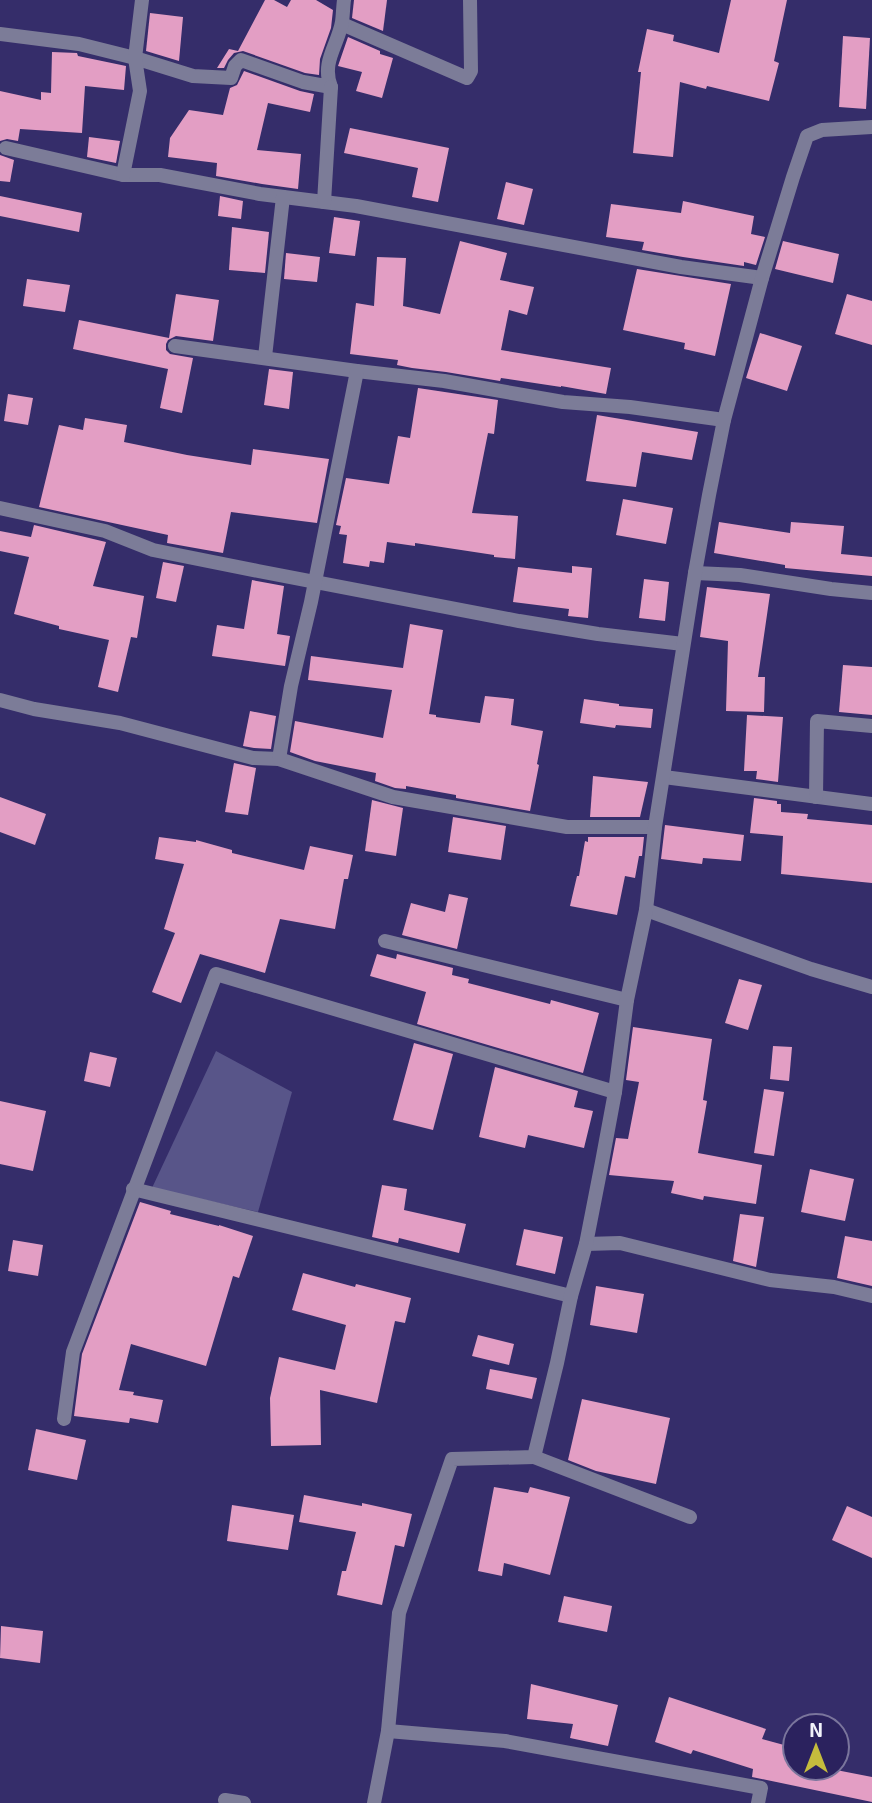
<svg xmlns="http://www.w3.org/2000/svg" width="872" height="1803" viewBox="0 0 872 1803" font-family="'Exo 2',sans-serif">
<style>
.green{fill:#585589}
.building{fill:#e39ec4}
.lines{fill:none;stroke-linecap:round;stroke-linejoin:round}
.street{stroke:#7c7c98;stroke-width:14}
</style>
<rect width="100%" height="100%" fill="#352d6a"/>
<!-- green -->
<path class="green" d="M216,1051L292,1092L258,1212L152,1188Z"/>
<!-- building -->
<g class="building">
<path d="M265,0H274L287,7L291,0H316L333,10L331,28L320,59L319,75L305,73L243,51L234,53L228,60L224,68H217L229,49L238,51Z"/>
<path d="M354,0H387L383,31L352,18Z"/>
<path d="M731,0H787L774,61L779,63L769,101L707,86L706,89L680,82L673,157L633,153L641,72H638L647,29L674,35L673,41L719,53Z"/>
<path d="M150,13L183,17L179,61L146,51Z"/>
<path d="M843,36L870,38L866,109L839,107Z"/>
<path d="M348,37L380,51V54L393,58L382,98L356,91L362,72L338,66Z"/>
<path d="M52,52L77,53L78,56L126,66L124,90L85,86L82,133L20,129L18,141L7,139L0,141V91L41,100V92L51,93Z"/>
<path d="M244,71L300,91L314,94L310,112L268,103L257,150L301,154L298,189L262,184L216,176L217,163L168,157L170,138L189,110L223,115L230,88L237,85Z"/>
<path d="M350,128L449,148L438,202L412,197L418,168L344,153Z"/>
<path d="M89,137L120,141L116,163L87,157Z"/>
<path d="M0,155L14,160L10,182L0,181Z"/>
<path d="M506,182L533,189L524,225L497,219Z"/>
<path d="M0,196L82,213L79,232L0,216Z"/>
<path d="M220,196L243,201L241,219L218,216Z"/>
<path d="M683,201L754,216L751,234L765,237L756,265L744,262V266L683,257L642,250L644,242L606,237L611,204L681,213Z"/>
<path d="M334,217L360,221L355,256L329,253Z"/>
<path d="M232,227L269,232L265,273L229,270Z"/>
<path d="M460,241L507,253L500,280L534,287L527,315L509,310L501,350L611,368L606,394L561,386V387L501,378L500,381L446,372L412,368L397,365L398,360L350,354L356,303L374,306L377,257L406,258L403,306L440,314Z"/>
<path d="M783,241L839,254L833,283L775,269Z"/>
<path d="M286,253L320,257L317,282L284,279Z"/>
<path d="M637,269L731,284L715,356L684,349L685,343L623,330Z"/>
<path d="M27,279L70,285L65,312L23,306Z"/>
<path d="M176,294L219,300L213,341L176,336L168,340L166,344V350L170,354L193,358L182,413L160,408L168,369L73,349L79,320L169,338Z"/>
<path d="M847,294L872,301V345L835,334Z"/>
<path d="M760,333L802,346L787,391L746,378Z"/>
<path d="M269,369L293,372L289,409L264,405Z"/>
<path d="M418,388L498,400L494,434L488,433L472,513L518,516L515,559L494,557V555L415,543V546L387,542L384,563L370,561L369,567L343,563L347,535L339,534L341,526L336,525L346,478L389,484L398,436L410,438Z"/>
<path d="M8,394L33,398L28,425L4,421Z"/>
<path d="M597,415L698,432L692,460L642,452L636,487L586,481Z"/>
<path d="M85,418L127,425L124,442L187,455L251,465L253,449L329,459L317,523L231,512L223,553L167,543L168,535L39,507L59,425L83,430Z"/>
<path d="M623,499L673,508L666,544L616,535Z"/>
<path d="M719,522L790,533L791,522L844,526L841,554L872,557V576L785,568V565L714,553Z"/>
<path d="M34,525L106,542L93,586L144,596L137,638L131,637L118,692L98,687L109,640L59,629V626L14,614L29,557L0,551V531L31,537Z"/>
<path d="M163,562L184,566L176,602L156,598Z"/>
<path d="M572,566L592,568L588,618L568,616L569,609L513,602L518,567L572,573Z"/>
<path d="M644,579L669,582L665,621L639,618Z"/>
<path d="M252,580L284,586L277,634L290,636L285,666L212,656L217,625L244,629Z"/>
<path d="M707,587L770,594L758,677H765L764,712L726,711L728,641L700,637Z"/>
<path d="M410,624L443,630L429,714L436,715V717L480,723L485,696L514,699L511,725L543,731L537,764L539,765L530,811L456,798V795L406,786V789L395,788L375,781L376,773L315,761L290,752L295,721L383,738L392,690L308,680L311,656L403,668Z"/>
<path d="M843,665L872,667V715L839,712Z"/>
<path d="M584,699L619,704V706L653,709L651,728L616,725L615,728L580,723Z"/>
<path d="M250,711L276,716L271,749L254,748L243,746Z"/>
<path d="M747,715L783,717L778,782L756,779L757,771H744Z"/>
<path d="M234,763L256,768L248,815L225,812Z"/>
<path d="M593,776L648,782L640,817H590Z"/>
<path d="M0,797L46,814L35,845L0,832Z"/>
<path d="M754,798L777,801V804H781V812L808,814L807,819L872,825V883L781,874L783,836L750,833Z"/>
<path d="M372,800L403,808L396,856L365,851Z"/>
<path d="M453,817L506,826L501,860L448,852Z"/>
<path d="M665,825L744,835L741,861L703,858L702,864L661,859Z"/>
<path d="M159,837L196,842V840L232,850V853L304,870L310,846L353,855L348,879H344L335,929L280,919L265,973L200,954L181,1003L152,992L175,933L164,929L184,864L155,859Z"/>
<path d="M588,837H644L642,856H639L635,878L625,876L617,915L570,906L577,876H579L585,841L588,842Z"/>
<path d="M449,894L468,898L457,949L402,935L411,903L445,912Z"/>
<path d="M377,954L396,959L397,954L453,968L452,975L469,979L468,983L550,1004L551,1000L599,1013L583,1073L417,1024L426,992L370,976Z"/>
<path d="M739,979L762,985L748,1030L725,1023Z"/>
<path d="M633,1027L712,1039L703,1100L707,1101L698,1153L762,1165L756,1204L704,1196L703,1200L671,1193L674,1181L609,1175L616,1138L628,1139L639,1082L626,1080Z"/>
<path d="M414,1043L453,1054L433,1130L393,1120Z"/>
<path d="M773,1046L792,1047L789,1081L770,1079Z"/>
<path d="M90,1052L117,1058L110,1087L84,1081Z"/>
<path d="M495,1067L578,1091L574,1107L593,1111L584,1148L528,1135L525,1148L479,1137Z"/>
<path d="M764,1089L784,1092L774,1156L754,1153Z"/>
<path d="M0,1101L46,1111L33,1171L0,1164Z"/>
<path d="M810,1169L854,1179L845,1221L801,1212Z"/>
<path d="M382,1185L407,1189L404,1210L466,1224L459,1253L399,1238L398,1243L372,1237Z"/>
<path d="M140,1202L171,1211L170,1214L219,1226V1225L253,1236L239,1278L233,1276L206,1366L131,1344L119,1390L134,1392L133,1395L163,1400L158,1423L130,1418L129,1423L74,1416L82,1354Z"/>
<path d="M740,1214L764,1217L756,1267L733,1261Z"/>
<path d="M524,1229L563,1237L555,1274L516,1265Z"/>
<path d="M845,1236L872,1241V1286L837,1278Z"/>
<path d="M13,1240L43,1245L38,1276L8,1271Z"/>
<path d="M303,1273L355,1287L356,1284L411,1298L405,1323L395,1321L377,1403L320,1390L321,1445L271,1446L270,1398L279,1357L335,1370L346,1325L292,1310Z"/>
<path d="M596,1286L644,1294L637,1333L590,1325Z"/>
<path d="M478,1335L514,1344L509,1365L472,1356Z"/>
<path d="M490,1369L537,1378L532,1399L486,1389Z"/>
<path d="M582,1399L670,1418L656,1484L596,1471L568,1460Z"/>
<path d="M36,1429L86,1440L77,1480L28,1470Z"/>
<path d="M494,1487L528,1493L530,1487L570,1497L550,1575L504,1563L502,1576L478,1571Z"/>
<path d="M304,1495L362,1506V1503L412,1514L404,1547L395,1545L382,1605L337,1595L342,1571H346L356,1532L299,1522Z"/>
<path d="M232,1505L294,1515L288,1550L227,1541Z"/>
<path d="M847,1506L872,1517V1558L832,1540Z"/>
<path d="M564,1596L612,1606L607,1632L558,1622Z"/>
<path d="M1,1626L43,1631L40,1663L0,1658Z"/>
<path d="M531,1684L618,1705L608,1746L570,1738L573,1724L527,1719Z"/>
<path d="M669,1697L766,1729L762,1739L795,1748V1768H826L872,1777V1802L752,1777L753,1769L693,1750L691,1754L655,1742Z"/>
</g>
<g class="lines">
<!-- street -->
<g class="street">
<path d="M342,24L467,78L471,71L470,0"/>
<path d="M0,34L79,44L135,58L193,76L231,78L235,66L241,60L303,82L331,87C321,62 338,45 342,22C343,15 343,7 344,0"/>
<path d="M6,148L123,175H160L260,194L356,206L681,267L762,278"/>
<path d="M123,175L140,91L135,58L142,0"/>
<path d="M324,202L331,87"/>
<path d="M175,346L357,371L444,381L563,402L630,407L724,420"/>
<path d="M265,357L283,197"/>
<path d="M0,508L105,531L153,550L258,571L519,621L598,634L683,644"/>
<path d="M695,573L740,575L831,589L872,593"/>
<path d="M0,700L34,709L120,723L253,758L279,759L393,797L567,827H655"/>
<path d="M279,759L291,686L311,602L357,371"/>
<path d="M664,777L872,804"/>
<path d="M816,797L817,721L872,726"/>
<path d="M646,910L811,969L872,987"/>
<path d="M385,941L627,1000"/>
<path d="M133,1189L571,1296"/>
<path d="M586,1244L620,1243L770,1280L834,1287L872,1296"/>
<path d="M64,1419L73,1352L216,974L615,1092"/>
<path d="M534,1457L690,1517"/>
<path d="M388,1731L505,1741L761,1788L758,1803"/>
<path d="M225,1800L244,1803"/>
<path d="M374,1803L388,1731L399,1613L452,1459L534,1457L557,1363L571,1296L586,1244L602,1162L615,1092L627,1000L646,910L655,827L695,573L709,495L724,420L762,278L793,177L807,136L822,130L872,127"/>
</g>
</g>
<!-- north arrow -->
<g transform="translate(816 1747)"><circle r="33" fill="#2b225e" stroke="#7a759c" stroke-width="2"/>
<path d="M0-5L12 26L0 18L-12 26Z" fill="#c5bc3d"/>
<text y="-10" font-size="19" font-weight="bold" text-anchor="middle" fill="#f1f2f9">N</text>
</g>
</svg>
